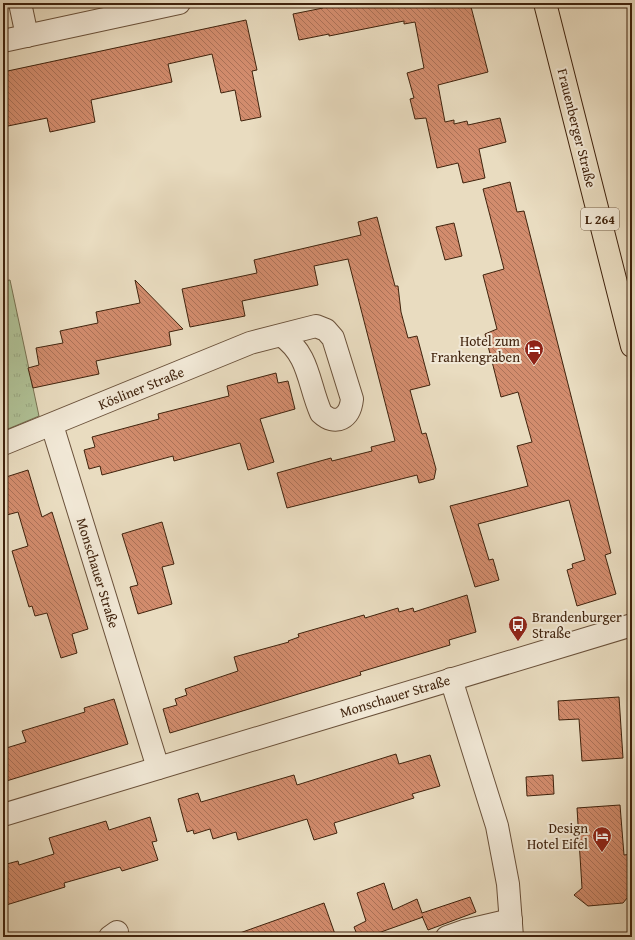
<svg xmlns="http://www.w3.org/2000/svg" width="635" height="940" viewBox="0 0 635 940" font-family="'Gentium Book Plus',serif">
<style>
.park{fill:url(#park-tufts);stroke:#787252}
.building{fill:url(#building-back-hatch);stroke:#40230d}
.lines{fill:none;stroke-linecap:round;stroke-linejoin:round}
.street-casing{stroke:#6a513a;stroke-width:24}
.primary-casing{stroke:#40230d;stroke-width:24}
.street{stroke:#f1e8d6;stroke-width:22}
.primary{stroke:#e9dcc0;stroke-width:22}
.labels{text-anchor:middle;dominant-baseline:central;stroke-width:4;stroke-linejoin:round;paint-order:stroke}
.shield{fill:#f1e8d6;stroke:#755e49;stroke-width:1}
.shield-label{font-size:13px;font-weight:bold;fill:#40230d}
.street-label{font-size:14px;fill:#40230d;stroke:#f1e8d6}
.poi-label{font-size:14px;fill:#40230d;stroke:#f1e8d6;text-anchor:end}
</style>
<defs>
<pattern id="park-tufts" width="24" height="20" patternUnits="userSpaceOnUse"><rect width="24" height="20" fill="#b0c297"/><path d="M3 7l-1-3M5 7V3M7 7l1-3M15 17l-1-3M17 17v-4M19 17l1-3" fill="none" stroke="#98a681"/></pattern>
<pattern id="building-back-hatch" width="6" height="6" patternUnits="userSpaceOnUse"><rect width="6" height="6" fill="#d28c6d"/><path d="M-1 5l2 2M0 0l6 6M5-1l2 2" fill="none" stroke="#ac7258"/></pattern>
</defs>
<rect width="100%" height="100%" fill="#e9dcc0"/>
<filter id="stains"><feTurbulence type="fractalNoise" baseFrequency=".005" numOctaves="4"/><feColorMatrix values="0 0 0 0 .2 0 0 0 0 .09 0 0 0 0 .02 0 0 0 .5 -.17"/></filter>
<radialGradient id="worn" r=".72"><stop offset=".6" stop-color="#630" stop-opacity="0"/><stop offset="1" stop-color="#630" stop-opacity=".3"/></radialGradient>
<!-- park -->
<path class="park" d="M10,280L39,416L3,431V281Z"/>
<!-- building -->
<g class="building">
<path d="M322,3H470L488,72L438,85L445,122L454,120V124L467,121L468,125L500,118L506,142L479,149L485,178L463,183L458,163L437,168L426,118L415,119L410,99L414,98L407,73L424,68L415,22L404,24V21L329,36V34L299,40L293,14L323,8Z"/>
<path d="M246,20L257,70L252,71L261,117L241,121L235,90L221,93L212,54L168,64L172,82L91,100L95,122L50,132L47,118L3,127V72Z"/>
<path d="M510,182L517,212L524,211L611,553L605,555L616,594L577,606L567,570L573,568L572,564L585,560L569,500L478,524L489,560L493,559L499,580L475,587L450,506L528,486L517,446L532,442L518,392L501,397L485,334L497,329L483,275L504,269L483,189Z"/>
<path d="M377,217L395,286H398L401,312L408,338L417,336L430,385L410,390L422,434L426,433L436,469L434,479L419,483L417,475L287,508L277,473L331,458L332,461L372,451L371,447L395,441L348,259L314,266L318,285L242,301L245,316L190,327L182,289L257,273L254,260L361,235L358,222Z"/>
<path d="M454,223L462,256L445,260L436,227Z"/>
<path d="M135,280L183,329L169,332L171,345L96,361L99,374L33,388L28,368L39,365L36,348L63,343L60,331L98,323L96,312L140,303Z"/>
<path d="M276,373L278,383L288,381L295,409L260,419L274,462L248,470L240,443L174,461L173,456L102,475L100,466L89,469L84,450L95,447L92,437L159,419L158,414L229,396L227,386Z"/>
<path d="M28,470L42,517L52,512L88,629L72,634L77,653L61,658L47,613L35,616L32,606L29,607L12,551L28,546L18,512L3,516V478Z"/>
<path d="M162,522L174,564L162,567L172,604L138,614L130,587L138,585L122,534Z"/>
<path d="M467,595L476,632L449,640L450,645L360,672L361,675L170,733L163,709L177,705L175,699L187,695L185,689L238,671L234,657L289,642L288,641L299,637L298,634L364,615L365,618L398,608L399,612L413,608L414,612Z"/>
<path d="M619,697L623,758L582,761L579,719L559,720L558,701Z"/>
<path d="M114,699L128,744L3,782V749L26,742L22,731L85,712L84,708Z"/>
<path d="M396,754L399,764L430,755L440,786L412,794L414,798L334,823L337,833L314,840L307,819L238,840L236,832L213,839L210,829L194,834L193,830L187,832L178,799L198,793L201,802L294,775L297,785Z"/>
<path d="M553,775L554,794L527,796L526,777Z"/>
<path d="M620,805L624,855L632,854V892L623,903L588,906L574,895L582,888L577,808Z"/>
<path d="M150,817L157,841L152,842L158,860L122,871L120,867L64,883L65,887L3,906V865L18,861L19,865L54,854L49,838L106,821L109,830Z"/>
<path d="M384,883L393,910L417,899L422,913L470,897L476,912L428,930L422,916L423,917L367,937H358L354,927L366,921L357,893Z"/>
<path d="M324,903L336,937H237V934Z"/>
</g>
<g class="lines">
<!-- street casing -->
<g class="street-casing">
<g id="street">
<path d="M20,3L27,36"/>
<path d="M3,41L179,3"/>
<path d="M52,425L158,768"/>
<path d="M3,444L250,343L316,326L326,330L333,338L352,399C350,418 336,427 321,413C308,384 310,355 281,335"/>
<path d="M451,679L497,826L508,884L512,937"/>
<path d="M3,815L632,625"/>
<path d="M110,937L117,932"/>
<path d="M447,937L464,931L511,920"/>
</g>
</g>
<!-- primary casing -->
<g class="primary-casing">
<path id="primary" d="M545,3L632,346"/>
</g>
<!-- street -->
<use href="#street" class="street"/>
<!-- primary -->
<use href="#primary" class="primary"/>
</g>
<!-- icons -->
<defs>
<g id="hotel-pin" transform="scale(1)"><path d="M0 17L-7.5 6A9.5 9.5 0 1 1 7.5 6Z" fill="#8f2418" stroke="#f1e8d6"/><path d="M-6-4.5h1.5V1H6V5H4.5V3h-9V5H-6ZM-4 0a1.8 1.8 0 1 1 3.6 0ZM.5 0V-2.5h3Q6-2.5 6 0Z" fill="#fff"/></g>
<g id="bus-pin" transform="scale(1)"><path d="M0 17L-7.5 6A9.5 9.5 0 1 1 7.5 6Z" fill="#8f2418" stroke="#f1e8d6"/><path d="M-5-6H5V4H4V6H2V4H-2V6H-4V4H-5ZM-3.5-4V0h7V-4ZM-3.5 1.2v1.5H-2V1.2ZM2 1.2v1.5H3.5V1.2Z" fill="#fff"/></g>
</defs>
<g fill-rule="evenodd">
<use href="#hotel-pin" x="534" y="349"/>
<use href="#bus-pin" x="518" y="625"/>
<use href="#hotel-pin" x="602" y="836"/>
</g>
<g class="labels">
<!-- shield labels -->
<rect class="shield" x="581" y="208" width="38" height="22" rx="3"/>
<g class="shield-label">
<text x="600" y="219">L 264</text>
</g>
<!-- street labels -->
<g class="street-label">
<text transform="translate(577 128) rotate(76)">Frauenberger Straße</text>
<text transform="translate(141 388) rotate(-22)">Kösliner Straße</text>
<text transform="translate(98 573) rotate(73)">Monschauer Straße</text>
<text transform="translate(395 696) rotate(-17)">Monschauer Straße</text>
</g>
<!-- poi labels -->
<g class="poi-label">
<text x="520" y="341">Hotel zum<tspan x="520" dy="16">Frankengraben</tspan></text>
<text x="532" y="617" text-anchor="start">Brandenburger<tspan x="532" dy="16">Straße</tspan></text>
<text x="588" y="828">Design<tspan x="588" dy="16">Hotel Eifel</tspan></text>
</g>
</g>
<!-- margin -->
<rect width="635" height="940" fill="none" stroke="#e9dcc0" stroke-width="16"/>
<rect x="4" y="4" width="627" height="932" fill="none" stroke="#40230d" stroke-width="2"/>
<rect x="8" y="8" width="619" height="924" fill="none" stroke="#40230d"/>
<rect width="100%" height="100%" filter="url(#stains)"/>
<rect width="100%" height="100%" fill="url(#worn)"/>
</svg>
